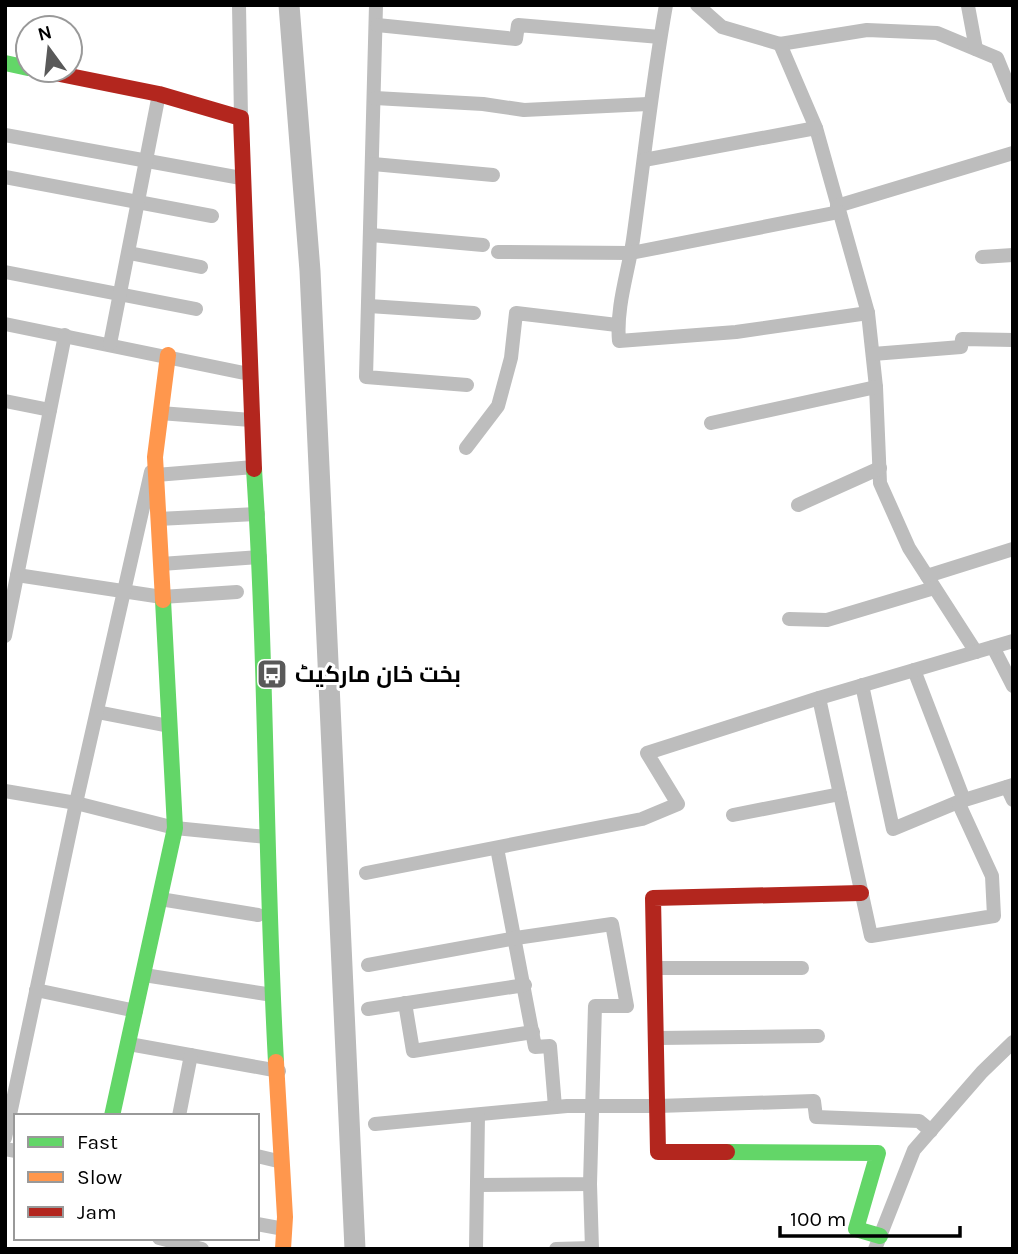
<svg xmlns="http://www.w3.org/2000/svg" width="1018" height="1254" viewBox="0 0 1018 1254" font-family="Karla,Cairo,sans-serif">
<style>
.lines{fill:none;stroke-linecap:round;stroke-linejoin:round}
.river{stroke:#bababa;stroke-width:21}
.street{stroke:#bdbdbd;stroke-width:14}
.fast{stroke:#63d668;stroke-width:16}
.slow{stroke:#ff974d;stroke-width:16}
.jam{stroke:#b3261e;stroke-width:16}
.labels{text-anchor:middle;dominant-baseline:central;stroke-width:6;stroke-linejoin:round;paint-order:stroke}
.poi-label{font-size:23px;font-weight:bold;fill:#000;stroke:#fff;text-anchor:start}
</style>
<rect width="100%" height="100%" fill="#fff"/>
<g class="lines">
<!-- river -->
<path class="river" d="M289,5L310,271L355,1249"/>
<!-- street -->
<g class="street">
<path d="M239,5L241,118"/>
<path d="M376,5L366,377L467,385"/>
<path d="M666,5C652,83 644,161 633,240C628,273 616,307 619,341L736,332L868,313"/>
<path d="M697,5L722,27L780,44L867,30L937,33L997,58L1013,97"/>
<path d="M968,6L976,49"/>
<path d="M377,25L516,39L518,25L660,37"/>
<path d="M780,44L816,128L868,313L876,387L880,483L909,548L976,652"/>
<path d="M375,98L483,104L524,110L648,104"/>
<path d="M5,135L241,178"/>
<path d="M644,160L816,128"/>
<path d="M373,164L493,175"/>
<path d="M5,177L212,216"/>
<path d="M837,206L1013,153"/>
<path d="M371,235L483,245"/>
<path d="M498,252L631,253L839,212"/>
<path d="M129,253L201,267"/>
<path d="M982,257L1013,255"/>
<path d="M5,272L196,309"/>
<path d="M369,306L474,313"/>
<path d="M5,324L249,374"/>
<path d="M110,344L159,94"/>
<path d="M873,354L961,347L962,339L1013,340"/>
<path d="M5,401L50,410"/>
<path d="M160,413L251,420"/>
<path d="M711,423L876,387"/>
<path d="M466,448L498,406L511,358L516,313L617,325"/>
<path d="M156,475L254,467"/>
<path d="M798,505L880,468"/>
<path d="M158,519L258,514"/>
<path d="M161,564L260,557"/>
<path d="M17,575L162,597L237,592"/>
<path d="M927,576L1013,549"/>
<path d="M789,619L827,620L934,588"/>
<path d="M5,636L65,335"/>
<path d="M993,647L1013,686"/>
<path d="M914,670L964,800"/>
<path d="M862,685L893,829L958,802"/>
<path d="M819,698L871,936L994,916L992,876L958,802L1013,785"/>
<path d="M97,712L169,726"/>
<path d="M1007,787L1013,800"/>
<path d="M5,791L76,803L175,828L267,837"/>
<path d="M733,815L840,794"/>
<path d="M497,848L535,1047L550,1046L555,1107"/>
<path d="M366,873L642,819L678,804L647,753L819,698L1013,641"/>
<path d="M160,899L258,915"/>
<path d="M368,965L516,938L612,924L627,1006H595L590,1184L479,1185"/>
<path d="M656,968H802"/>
<path d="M144,975L273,995"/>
<path d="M36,990L136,1011"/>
<path d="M405,1003L413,1051L533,1032"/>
<path d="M368,1009L525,985"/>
<path d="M658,1038L818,1036"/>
<path d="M129,1044L279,1071"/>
<path d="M179,1116L191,1055"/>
<path d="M375,1124L567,1106H658L814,1101L816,1117L919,1121L931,1131"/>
<path d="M5,1138L76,803L151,472"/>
<path d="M5,1149L16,1151"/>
<path d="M257,1156L282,1162"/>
<path d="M590,1184L592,1249"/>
<path d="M257,1224L284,1229"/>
<path d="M159,1238L202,1249"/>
<path d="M476,1249L478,1115"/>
<path d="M556,1249L592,1248"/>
<path d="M875,1249L914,1150L982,1072L1013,1042"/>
</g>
<!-- fast -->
<g class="fast">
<path d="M5,63L28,68"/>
<path d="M254,469C267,666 265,864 276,1062"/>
<path d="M112,1116L175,828L163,600"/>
<path d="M727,1152L878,1153L856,1229L880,1236"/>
</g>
<!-- slow -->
<g class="slow">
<path d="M163,600L155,457L168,355"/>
<path d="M276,1062L285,1217L283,1249"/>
</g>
<!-- jam -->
<g class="jam">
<path d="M40,70L159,94L241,118L254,469"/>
<path d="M727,1152H658L653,898L861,893"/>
</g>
</g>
<!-- icons -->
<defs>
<g id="bus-square" transform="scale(1.575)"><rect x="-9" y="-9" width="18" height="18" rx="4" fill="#595959" stroke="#fff"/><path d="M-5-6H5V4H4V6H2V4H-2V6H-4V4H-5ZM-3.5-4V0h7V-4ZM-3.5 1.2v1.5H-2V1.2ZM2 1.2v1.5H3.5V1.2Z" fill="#fff"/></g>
</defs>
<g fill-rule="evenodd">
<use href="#bus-square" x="272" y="674"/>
</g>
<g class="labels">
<!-- poi labels -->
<g class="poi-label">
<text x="295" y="674">بخت خان مارکیٹ</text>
</g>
</g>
<!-- border -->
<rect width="1018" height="1254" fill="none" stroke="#000000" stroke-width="14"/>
<!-- legend -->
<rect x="14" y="1114" width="245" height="126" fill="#ffffff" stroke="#999999" stroke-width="2"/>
<rect x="28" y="1137" width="35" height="10" fill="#63d668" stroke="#999999" stroke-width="2"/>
<text x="77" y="1149" font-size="21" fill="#000000">Fast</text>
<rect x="28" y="1172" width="35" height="10" fill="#ff974d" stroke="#999999" stroke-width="2"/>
<text x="77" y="1184" font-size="21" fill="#000000">Slow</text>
<rect x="28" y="1207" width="35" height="10" fill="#b3261e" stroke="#999999" stroke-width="2"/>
<text x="77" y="1219" font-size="21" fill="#000000">Jam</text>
<!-- north arrow -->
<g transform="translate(49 49) rotate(345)"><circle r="33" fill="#ffffff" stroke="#999999" stroke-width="2"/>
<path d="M0-5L12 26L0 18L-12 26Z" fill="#595959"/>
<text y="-10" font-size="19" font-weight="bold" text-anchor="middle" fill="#000000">N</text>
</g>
<!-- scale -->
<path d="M780 1226v10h180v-10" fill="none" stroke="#000000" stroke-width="3.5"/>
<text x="790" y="1226" font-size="21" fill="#000000" stroke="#ffffff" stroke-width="5" paint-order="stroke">100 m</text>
</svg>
